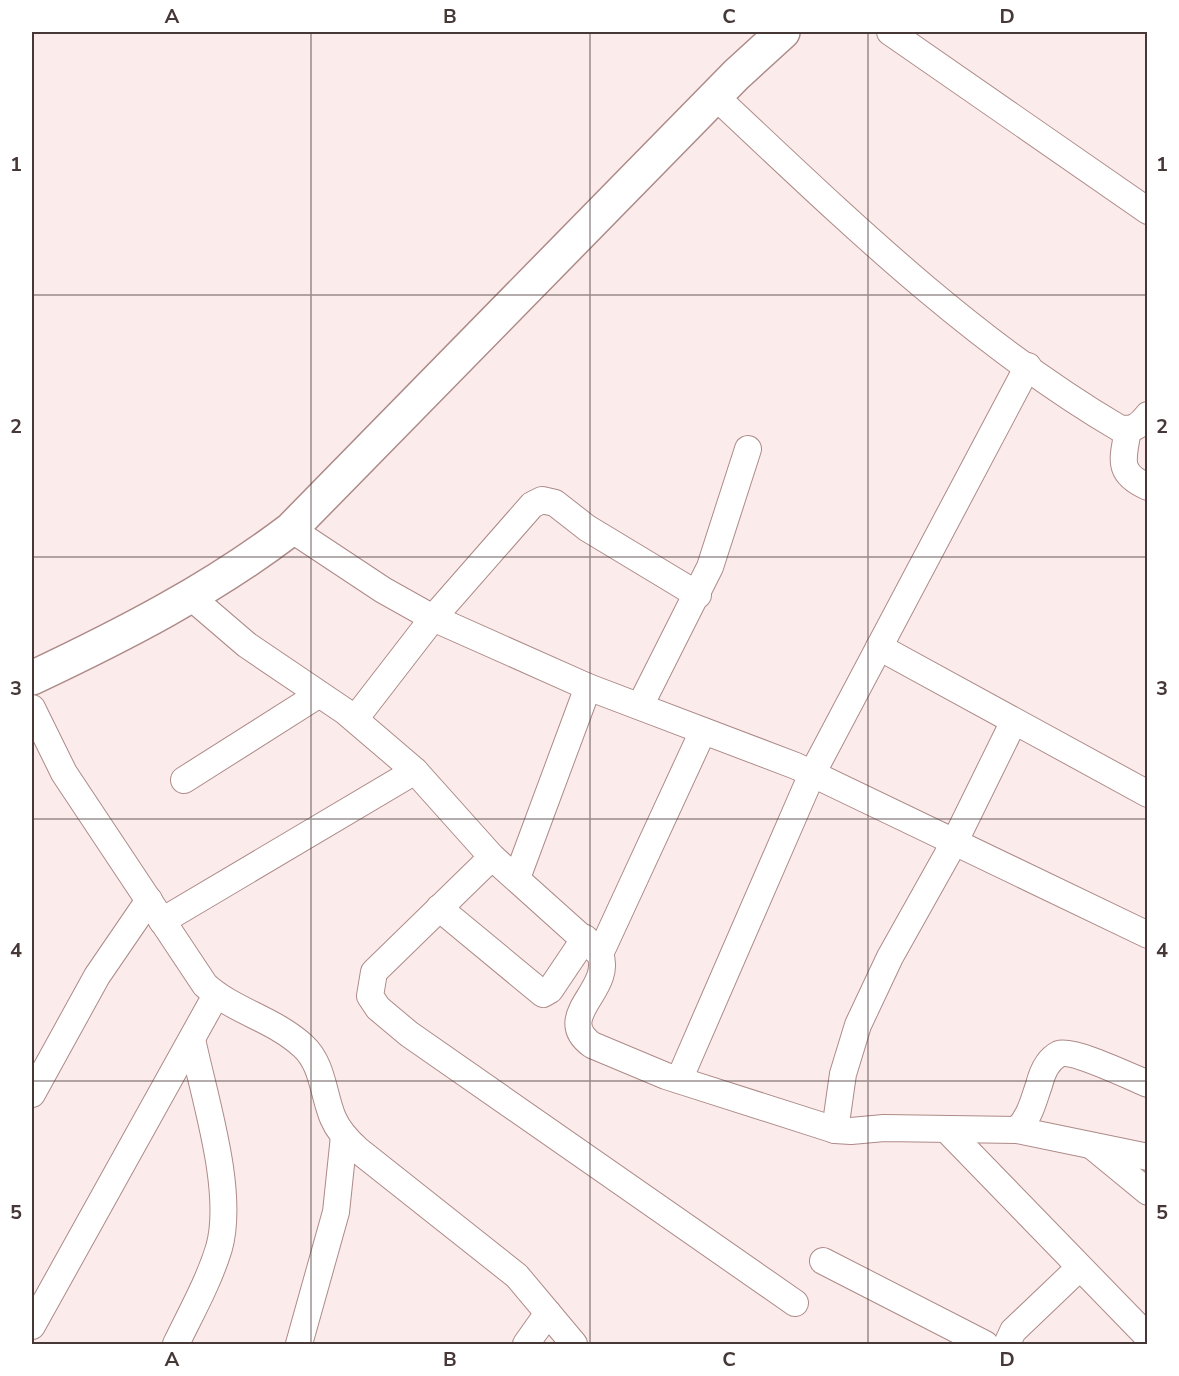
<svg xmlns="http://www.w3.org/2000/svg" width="1179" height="1376" viewBox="0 0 1179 1376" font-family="'Nunito Sans',sans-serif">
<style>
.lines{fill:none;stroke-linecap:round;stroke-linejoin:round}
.street-casing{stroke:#ad8a88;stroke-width:28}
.secondary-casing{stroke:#ad8a88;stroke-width:36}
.street{stroke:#fff;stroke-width:26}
.secondary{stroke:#fff;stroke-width:33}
.grid{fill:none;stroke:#473838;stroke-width:1.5;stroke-opacity:0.55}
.neatline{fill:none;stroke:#473838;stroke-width:2}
.grid-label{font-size:20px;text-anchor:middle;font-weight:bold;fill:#473838}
</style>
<rect width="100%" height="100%" fill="#fbeceb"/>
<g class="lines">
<!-- street casing -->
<g class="street-casing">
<g id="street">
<path d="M890,32L1148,211"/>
<path d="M715,96C842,215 968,339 1119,428C1133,431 1139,426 1148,415"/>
<path d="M1128,430C1123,459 1116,473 1148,487"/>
<path d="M291,529L383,590L433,618L588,687L796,766L1148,935"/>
<path d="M191,597L247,645L346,712L415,771L492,857L600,954C614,990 552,1016 592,1045L666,1076L835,1130L851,1131L884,1128L1017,1130C1030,1117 1033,1102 1039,1085C1042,1073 1047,1060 1059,1054C1073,1049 1131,1077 1148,1084"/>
<path d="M879,647L1148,794"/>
<path d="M640,706L710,567L748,449"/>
<path d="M32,708L64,773L205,985C233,1011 274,1019 303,1046C323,1064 323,1094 333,1118C338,1130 348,1141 358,1150L517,1276L574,1344"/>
<path d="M355,719L433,618L532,505L542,500L555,503L587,528L698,595"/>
<path d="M184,780L318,695"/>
<path d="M492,857L374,972L370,996L378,1008L409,1034L795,1303"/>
<path d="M517,878L588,687"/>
<path d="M439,908L543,994L550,990L585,938"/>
<path d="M162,921L415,771"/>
<path d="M600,954L703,731"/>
<path d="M679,1080L812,774L1028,366"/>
<path d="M32,1094L97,976L149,900"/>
<path d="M946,1129L1148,1337"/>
<path d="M835,1130L843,1074L858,1025L890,957L955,841L1013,723"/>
<path d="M1017,1130L1148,1157"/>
<path d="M1092,1146L1148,1192"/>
<path d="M823,1261L985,1344"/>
<path d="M32,1326L216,995"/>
<path d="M176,1344C191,1313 209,1281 219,1248C235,1191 204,1097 192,1039"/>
<path d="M299,1344L336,1212L344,1136"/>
<path d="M526,1344L548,1313"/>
<path d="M1007,1344L1013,1331L1079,1268"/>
</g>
</g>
<!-- secondary casing -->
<g class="secondary-casing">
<path id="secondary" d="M32,678C123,635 211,590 291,529L736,75L783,32"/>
</g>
<!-- street -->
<use href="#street" class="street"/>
<!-- secondary -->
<use href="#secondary" class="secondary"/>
</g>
<!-- grid -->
<path class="grid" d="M311,32V1344M590,32V1344M868,32V1344M32,295H1148M32,557H1148M32,819H1148M32,1081H1148"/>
<!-- border -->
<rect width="1179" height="1376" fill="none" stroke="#ffffff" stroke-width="66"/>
<rect x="33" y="33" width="1113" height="1310" class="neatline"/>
<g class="grid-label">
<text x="172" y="23">A</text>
<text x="450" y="23">B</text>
<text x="729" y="23">C</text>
<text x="1007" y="23">D</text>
<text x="16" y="171">1</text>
<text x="1162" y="171">1</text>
<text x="16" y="433">2</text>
<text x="1162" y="433">2</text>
<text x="16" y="695">3</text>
<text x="1162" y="695">3</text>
<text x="16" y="957">4</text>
<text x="1162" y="957">4</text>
<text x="16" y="1219">5</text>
<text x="1162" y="1219">5</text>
<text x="172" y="1366">A</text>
<text x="450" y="1366">B</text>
<text x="729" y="1366">C</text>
<text x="1007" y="1366">D</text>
</g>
</svg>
